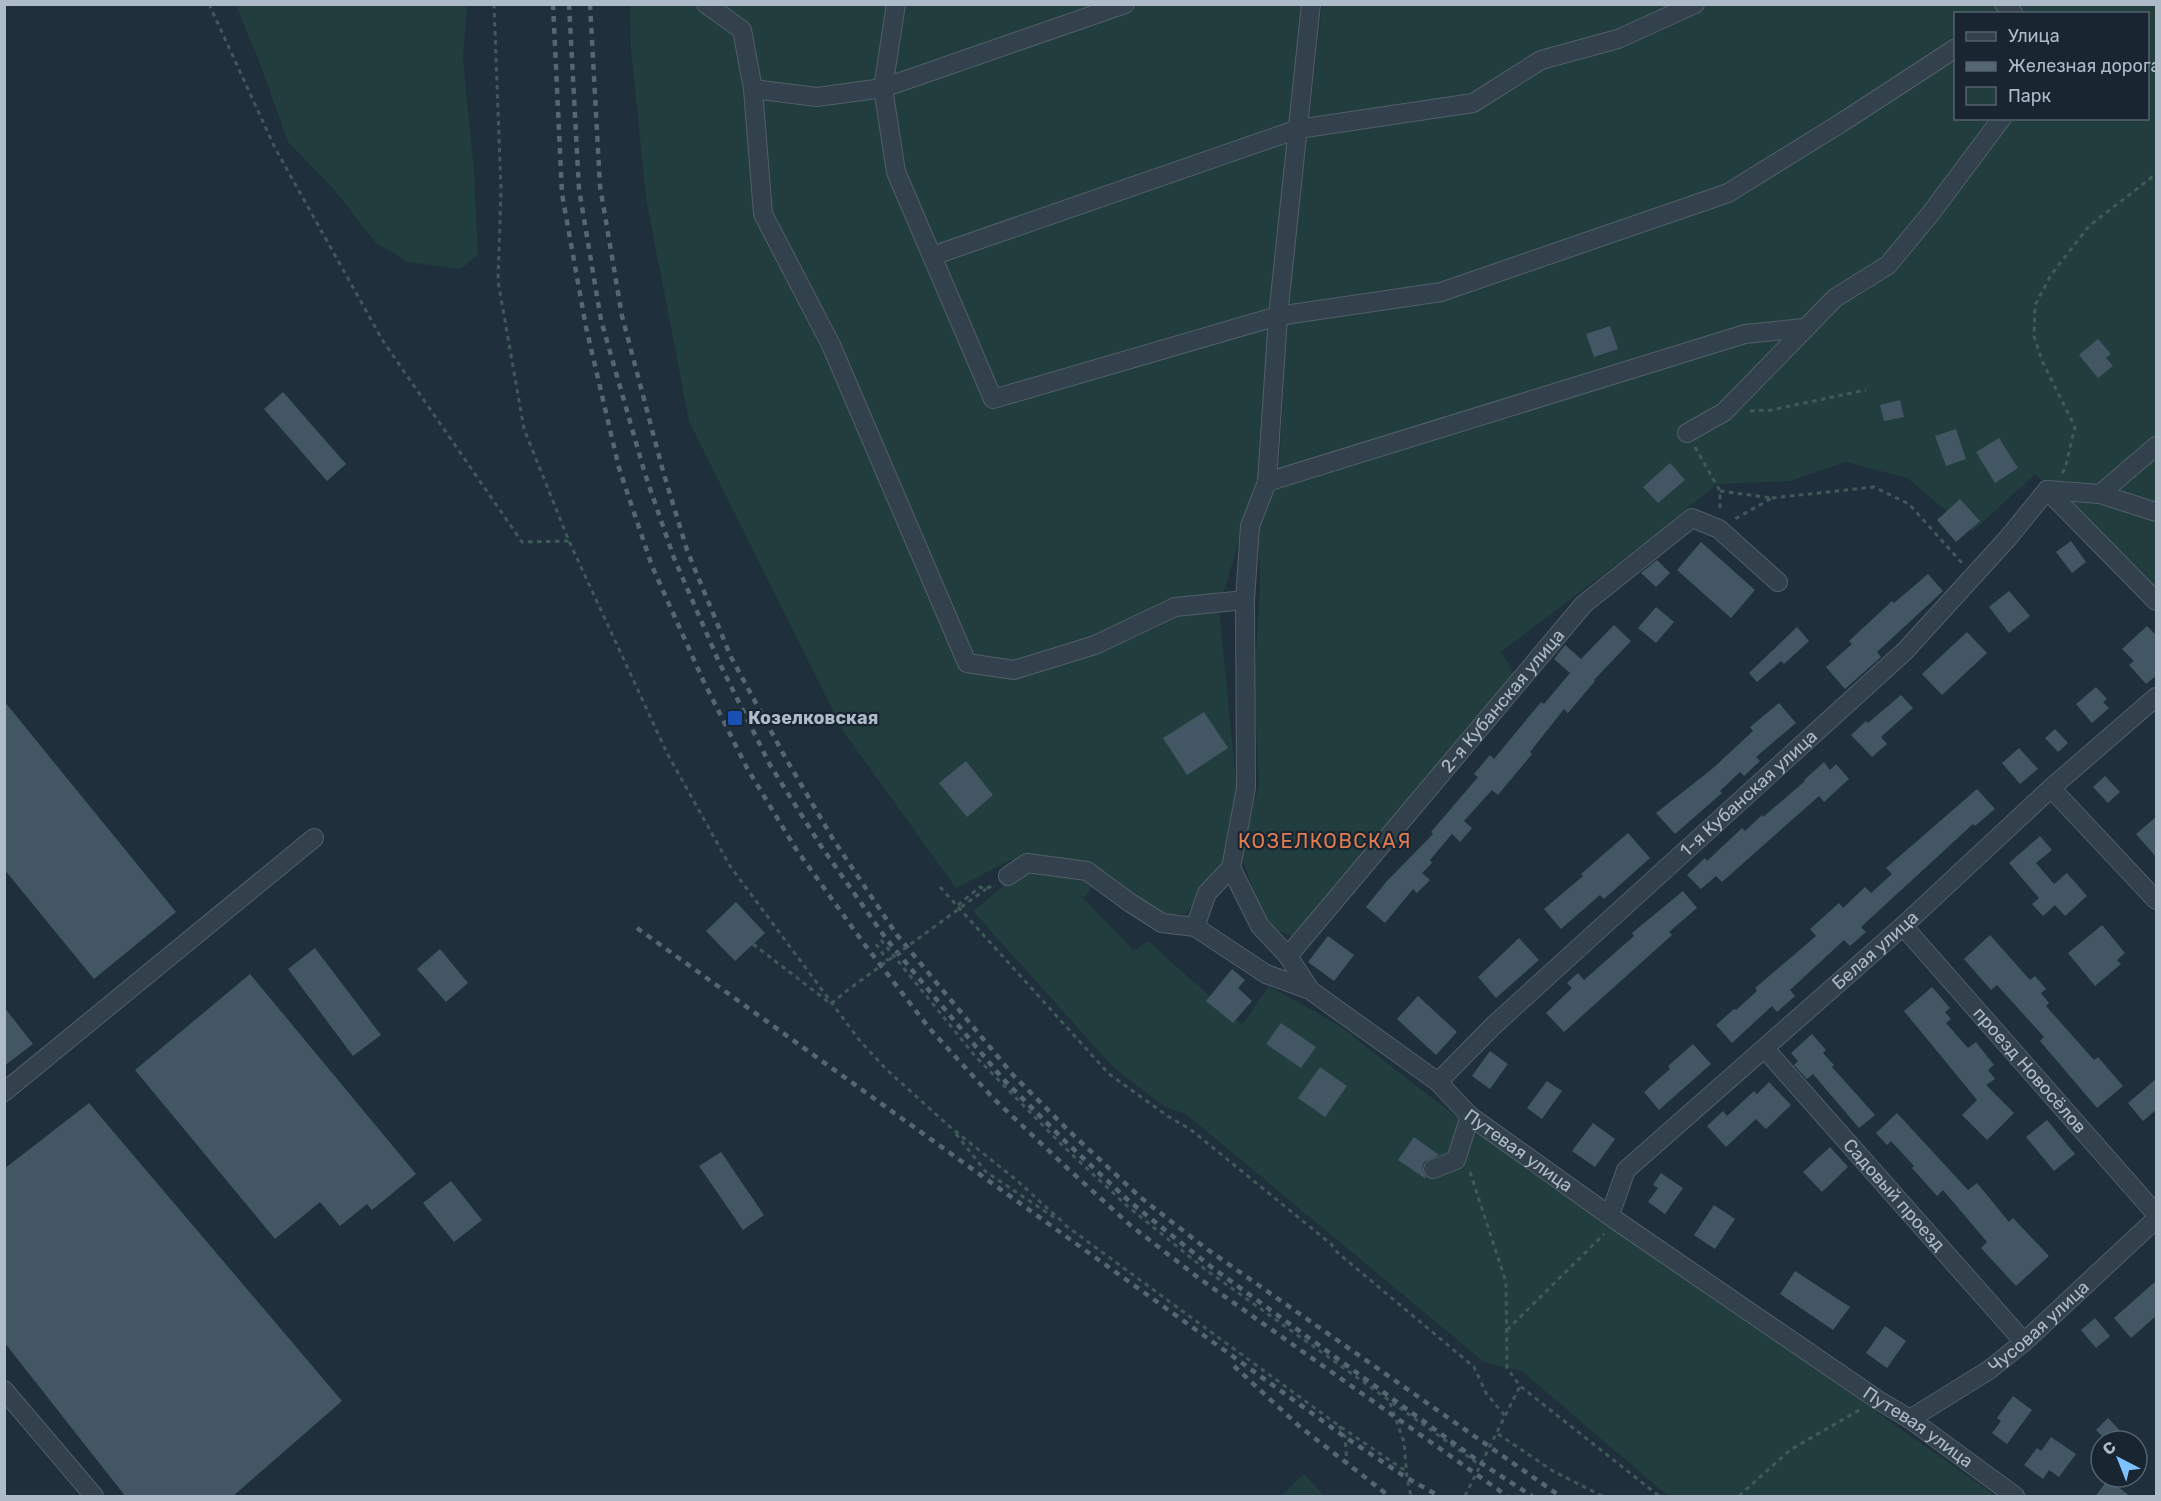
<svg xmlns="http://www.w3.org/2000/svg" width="2161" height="1501" viewBox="0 0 2161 1501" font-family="Rubik,sans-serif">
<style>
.green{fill:#213d3d;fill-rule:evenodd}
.building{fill:#425664}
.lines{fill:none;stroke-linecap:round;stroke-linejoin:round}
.minor-casing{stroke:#515f6a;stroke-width:20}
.path{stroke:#3f5a59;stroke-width:3;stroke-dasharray:4.5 4.5;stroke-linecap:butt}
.minor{stroke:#33414c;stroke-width:18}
.rail{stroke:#556674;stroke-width:4.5;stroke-dasharray:6 6;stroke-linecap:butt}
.path-bridge{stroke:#3f5a59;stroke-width:3;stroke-dasharray:4.5 4.5;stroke-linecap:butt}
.transit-dot{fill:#1a4fb4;stroke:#192631;stroke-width:2}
.labels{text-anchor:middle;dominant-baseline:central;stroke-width:4.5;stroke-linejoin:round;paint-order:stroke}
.street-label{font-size:18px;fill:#aebcc9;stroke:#192631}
.poi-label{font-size:18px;font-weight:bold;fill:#aebcc9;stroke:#192631;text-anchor:start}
.neighbourhood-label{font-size:20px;letter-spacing:1.5px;fill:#df7c52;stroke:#192631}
</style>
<rect width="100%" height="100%" fill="#1f303c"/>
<!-- green -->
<g class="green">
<path d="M236,5H467L463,59L474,171L478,255L461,269L408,262L375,242L332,187L288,142L262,69Z"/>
<path d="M630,5H1303L1258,476L1219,608L1237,791L1222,864L1186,914H1163L1079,860H1010L956,888L843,731L689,421L646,198L631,49Z"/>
<path d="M1322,5H2156V592L2035,474L1972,532L1907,478L1846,462L1790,481L1717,484L1650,539L1501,652L1515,675L1296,939L1271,926L1254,893L1242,857L1249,818L1259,786L1254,685L1260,584L1257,519L1278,485L1288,305ZM1956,14H2148V118H1956Z"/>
<path d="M1052,872L1094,885L1083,898L1134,951L1148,941L1242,1025L1269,986L1338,1025L1467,1125L1996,1496H1668L1523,1372L1484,1362L1186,1114L1165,1107L1112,1066L973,911L1017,875Z"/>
<path d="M1304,1474L1324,1496H1281Z"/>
</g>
<!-- building -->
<g class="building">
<path d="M1610,326L1618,349L1594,357L1586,334Z"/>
<path d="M2098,339L2111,354L2106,358L2113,366L2098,378L2079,355Z"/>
<path d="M283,392L346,464L327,481L264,409Z"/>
<path d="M1900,400L1904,417L1884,421L1880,405Z"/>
<path d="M1956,429L1966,459L1946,466L1935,436Z"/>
<path d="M1999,438L2018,468L1995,483L1976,452Z"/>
<path d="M1670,463L1685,480L1658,503L1643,487Z"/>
<path d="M1960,499L1980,521L1956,542L1937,520Z"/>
<path d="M2071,541L2086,562L2072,573L2056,552Z"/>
<path d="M1701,542L1755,590L1731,618L1677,570Z"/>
<path d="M1657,560L1670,573L1656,587L1641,573Z"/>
<path d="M1928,574L1943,591L1877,652L1881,657L1845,689L1826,667L1852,644L1849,641L1892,601L1894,603Z"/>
<path d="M2009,591L2030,616L2009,633L1989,607Z"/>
<path d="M1656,607L1674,622L1656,643L1638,628Z"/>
<path d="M1614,625L1631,641L1594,680L1595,681L1568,713L1564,709L1530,752L1532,754L1498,795L1492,790L1464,821L1472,828L1460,842L1452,834L1430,860L1432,863L1422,873L1430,880L1417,893L1413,889L1385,923L1366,907L1386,882L1433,834L1431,832L1478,777L1474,774L1490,755L1494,759L1541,702L1544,704L1570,673L1554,659L1565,645L1581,659Z"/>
<path d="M2147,626L2157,636V675L2146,684L2129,665L2134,661L2122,649Z"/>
<path d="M1797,627L1809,641L1784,664L1781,661L1757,682L1749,673Z"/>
<path d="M1967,632L1987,653L1942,695L1922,674Z"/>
<path d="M2096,687L2107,699L2103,702L2109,708L2092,723L2076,704Z"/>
<path d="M1901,695L1913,708L1881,737L1887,744L1872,757L1851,735L1866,721L1868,723Z"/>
<path d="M4,701L176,912L94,979L4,869Z"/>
<path d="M1779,703L1796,723L1756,757L1760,761L1744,776L1740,772L1720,791L1722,793L1675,834L1656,813L1712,769L1753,731L1750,727Z"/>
<path d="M1204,712L1228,748L1187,775L1163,738Z"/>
<path d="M2055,729L2068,743L2058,752L2045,738Z"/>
<path d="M2019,748L2038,769L2020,784L2002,763Z"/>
<path d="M966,761L993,795L967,817L939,783Z"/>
<path d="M1824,762L1830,770L1836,764L1849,779L1824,802L1819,796L1722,882L1716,876L1701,889L1687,875L1705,858L1707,861L1742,828L1745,831L1762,815L1763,817L1805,781L1804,780Z"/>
<path d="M2105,776L2120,792L2108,803L2093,787Z"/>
<path d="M1977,789L1995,809L1975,826L1973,824L1861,927L1866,932L1850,946L1844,940L1790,990L1795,996L1777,1012L1772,1006L1732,1043L1716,1025L1734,1009L1736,1010L1757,991L1755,988L1816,936L1810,929L1839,903L1843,908L1865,887L1871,893L1892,874L1886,868Z"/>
<path d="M2157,816V858L2136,834Z"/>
<path d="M1628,833L1650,858L1604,899L1600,895L1561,929L1544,909L1583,876L1581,874Z"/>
<path d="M2040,836L2052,850L2036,863L2054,884L2067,873L2087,896L2065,916L2055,905L2043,916L2032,904L2039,898L2009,863Z"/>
<path d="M1683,891L1697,908L1669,932L1672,935L1564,1032L1546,1013L1572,988L1567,983L1578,973L1584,980L1634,936L1632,933Z"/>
<path d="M736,902L765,933L735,961L706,931Z"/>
<path d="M2102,925L2125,953L2117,960L2121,964L2095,986L2068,953Z"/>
<path d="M1990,935L2030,980L2035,976L2046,989L2041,993L2049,1003L2046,1006L2094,1060L2098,1057L2123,1086L2097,1108L2040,1041L2044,1037L1997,985L1991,990L1964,959Z"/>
<path d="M1328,936L1354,955L1334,981L1308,962Z"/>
<path d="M1519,938L1539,960L1496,998L1478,977Z"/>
<path d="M315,948L381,1035L353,1056L288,969Z"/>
<path d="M440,949L468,983L446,1002L417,969Z"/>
<path d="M1232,969L1245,980L1238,988L1252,1001L1233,1023L1206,1001Z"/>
<path d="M250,974L416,1174L372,1210L367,1204L340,1226L320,1202L275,1239L135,1070Z"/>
<path d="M1932,987L1950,1008L1945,1012L1951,1019L1946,1023L1968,1048L1976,1042L1994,1065L1988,1070L1995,1079L1986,1085L2014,1113L1987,1140L1962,1115L1977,1100L1904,1011Z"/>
<path d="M1418,996L1457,1032L1436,1055L1397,1019Z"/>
<path d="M4,1007L33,1044L4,1066Z"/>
<path d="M1281,1023L1316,1047L1301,1068L1266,1044Z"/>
<path d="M1812,1034L1826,1050L1823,1053L1834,1065L1832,1067L1875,1115L1859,1128L1813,1074L1807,1079L1794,1065L1798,1061L1791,1053Z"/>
<path d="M1693,1044L1711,1064L1659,1110L1644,1092L1670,1069L1668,1066Z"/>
<path d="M1490,1051L1508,1064L1490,1089L1472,1076Z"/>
<path d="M1320,1067L1347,1086L1325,1117L1298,1098Z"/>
<path d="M2157,1078V1109L2143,1121L2128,1103Z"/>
<path d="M1547,1081L1562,1091L1542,1119L1527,1108Z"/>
<path d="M1769,1082L1791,1105L1766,1129L1756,1119L1726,1147L1707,1126L1723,1111L1727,1116L1754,1091L1757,1094Z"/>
<path d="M89,1103L342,1401L232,1497H126L4,1342V1169Z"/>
<path d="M1897,1113L1968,1190L1977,1183L2009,1222L2013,1218L2049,1256L2016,1286L1981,1248L1987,1242L1943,1190L1937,1196L1912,1168L1914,1166L1891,1141L1887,1145L1876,1133Z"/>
<path d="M2047,1120L2075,1154L2054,1171L2026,1137Z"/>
<path d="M1593,1123L1615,1139L1595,1167L1572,1151Z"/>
<path d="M1414,1137L1439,1155L1424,1162L1422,1168L1426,1179L1398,1160Z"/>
<path d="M1830,1147L1848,1167L1822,1192L1803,1172Z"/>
<path d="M721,1152L764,1215L743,1230L699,1166Z"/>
<path d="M1661,1173L1683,1188L1665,1214L1648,1202L1658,1188L1653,1185Z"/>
<path d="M451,1181L482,1220L454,1242L423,1203Z"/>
<path d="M1714,1205L1735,1219L1715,1249L1694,1235Z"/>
<path d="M1795,1271L1850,1307L1833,1330L1780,1294Z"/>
<path d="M2157,1280V1315L2131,1338L2114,1318Z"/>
<path d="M2095,1318L2110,1336L2096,1348L2081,1330Z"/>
<path d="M1885,1326L1906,1341L1887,1368L1866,1353Z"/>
<path d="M2013,1396L2032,1410L2007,1444L1992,1433L2001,1421L1997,1418Z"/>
<path d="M2108,1418L2130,1441H2107L2096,1430Z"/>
<path d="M2051,1437L2076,1454L2059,1477L2049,1470L2043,1479L2024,1465L2037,1448L2041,1451Z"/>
<path d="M2108,1479L2131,1497H2095Z"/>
</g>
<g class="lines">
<!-- minor casing -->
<g class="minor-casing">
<g id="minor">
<path d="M706,4L742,30L753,89L763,214L831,345L967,663L1014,670L1095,645L1175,607L1245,600"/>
<path d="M896,4L883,88L896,172L993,399L1278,316L1441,292L1728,193L1841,123L1956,48"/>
<path d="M2004,4L2014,14"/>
<path d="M753,89L817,97L883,88L1125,4"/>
<path d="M932,256L1298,129L1473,103L1541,60L1618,39L1695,4"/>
<path d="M1687,433L1724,412L1835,298L1888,265L1931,213L2002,118"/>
<path d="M1267,482L1745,334L1804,328"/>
<path d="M2047,490L2156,601"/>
<path d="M2047,490L2100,494L2156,512"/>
<path d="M2100,494L2156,446"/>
<path d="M2051,788L2156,900"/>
<path d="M1231,868L1260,926L1288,956"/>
<path id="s1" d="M1008,876L1027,863L1087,871L1129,902L1162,923L1195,927L1266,974L1310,990L1438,1082L1470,1116L1617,1221L1878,1400L1910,1419L2015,1496"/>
<path id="s2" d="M1903,926L2156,1214"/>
<path d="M1195,927L1207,893L1231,868L1246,788L1245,600L1250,526L1267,482L1278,316L1311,4"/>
<path id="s3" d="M1310,990L1288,956L1584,604L1692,518L1719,529L1778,582"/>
<path id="s4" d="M1765,1049L2024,1342"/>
<path id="s5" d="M1438,1082L1493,1026L1905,651L2008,538L2047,490"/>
<path d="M4,1092L314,838"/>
<path d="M1433,1169L1456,1160L1470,1116"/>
<path id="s6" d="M1610,1215L1626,1170L1903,926L2051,788L2156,697"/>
<path d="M4,1390L94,1496"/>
<path id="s7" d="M1910,1419L1989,1370L2024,1342L2156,1219"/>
</g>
</g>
<!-- path -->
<g class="path">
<path d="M209,4L275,148L383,341L522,542L569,541"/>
<path d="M494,4L501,190L498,281L524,429L569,541L667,753L730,866L860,1041L887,1070L950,1127L1014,1178L1065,1224"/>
<path d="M1750,411L1771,410L1866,390"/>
<path d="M1695,447L1720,491V512"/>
<path d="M2062,473L2065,469L2075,427L2042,361L2034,336L2035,305L2051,275L2089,226L2156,174"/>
<path d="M1720,491L1772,498L1735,519"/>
<path d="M1772,498L1874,487L1909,504L1962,563"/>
<path d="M940,887L1109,1074L1169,1117L1190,1129L1331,1244L1338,1253L1474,1367L1486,1393L1505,1416"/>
<path d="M958,905L980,887L986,889L993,885"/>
<path d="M881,940L975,1056L1065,1148L1126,1205L1206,1270L1480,1465"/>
<path d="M753,944L831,1004L845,992"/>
<path d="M876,944L888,961"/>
<path d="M956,1134L986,1172L1055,1218"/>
<path d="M1470,1172L1506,1282L1507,1368L1520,1386L1659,1496"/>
<path d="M1065,1225L1338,1425L1407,1472"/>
<path d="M1507,1330L1604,1234"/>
<path d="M1390,1403L1404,1442L1407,1478L1411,1496"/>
<path d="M1339,1426L1345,1437L1347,1464"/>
<path d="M1498,1434L1553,1471L1602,1496"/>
<path d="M1465,1496L1520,1386"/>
<path d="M1739,1496L1790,1450L1861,1409"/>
</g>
<!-- minor -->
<use href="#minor" class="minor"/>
<!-- rail -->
<g class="rail">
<path d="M553,4L562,194L586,327L619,468L652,566L703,680L747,768L796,849L862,941L930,1029L994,1099L1065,1166L1130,1225L1200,1279L1507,1496"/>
<path d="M569,4L579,189L601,320L645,474L674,558L719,662L770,765L821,846L887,940L1003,1079L1067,1143L1130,1202L1210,1266L1481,1463L1532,1496"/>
<path d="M590,4L600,186L622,316L663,471L687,550L731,657L785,757L833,839L897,935L1013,1075L1069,1131L1140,1197L1204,1247L1560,1496"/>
<path d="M637,928L1345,1437L1407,1478L1439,1496"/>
<path d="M1234,1366L1299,1426L1389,1496"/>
</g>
<!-- path-bridge -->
<path class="path-bridge" d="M845,992L986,889"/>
</g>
<!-- markers -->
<rect class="transit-dot" x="727" y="710" width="16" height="16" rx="3"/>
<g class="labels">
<!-- street labels -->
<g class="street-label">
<text stroke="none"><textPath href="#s3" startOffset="374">2-я Кубанская улица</textPath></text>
<text stroke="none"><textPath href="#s5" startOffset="424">1-я Кубанская улица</textPath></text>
<text stroke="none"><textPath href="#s6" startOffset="380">Белая улица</textPath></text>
<text stroke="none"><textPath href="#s2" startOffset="192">проезд Новосёлов</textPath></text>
<text stroke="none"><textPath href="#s1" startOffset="604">Путевая улица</textPath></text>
<text stroke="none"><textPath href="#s4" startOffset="195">Садовый проезд</textPath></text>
<text stroke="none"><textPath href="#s7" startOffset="159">Чусовая улица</textPath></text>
<text stroke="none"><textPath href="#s1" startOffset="1090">Путевая улица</textPath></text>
</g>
<!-- poi labels -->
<g class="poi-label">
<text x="748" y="718">Козелковская</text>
</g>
<!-- neighbourhood labels -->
<g class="neighbourhood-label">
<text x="1325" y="841">КОЗЕЛКОВСКАЯ</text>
</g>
</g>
<!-- border -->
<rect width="2161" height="1501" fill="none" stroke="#aebcc9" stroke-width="12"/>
<!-- legend -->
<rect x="1954" y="12" width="195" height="108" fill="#192631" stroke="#55626e" stroke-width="1.5"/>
<rect x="1966" y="32" width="30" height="9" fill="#33414c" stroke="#55626e" stroke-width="1.5"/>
<text x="2008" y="42" font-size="18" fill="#aebcc9">Улица</text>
<rect x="1966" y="62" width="30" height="9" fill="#556674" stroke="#55626e" stroke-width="1.5"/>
<text x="2008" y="72" font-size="18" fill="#aebcc9">Железная дорога</text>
<rect x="1966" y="87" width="30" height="18" fill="#213d3d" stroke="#55626e" stroke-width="1.5"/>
<text x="2008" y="102" font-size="18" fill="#aebcc9">Парк</text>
<!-- north arrow -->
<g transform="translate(2119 1459) rotate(318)"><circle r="28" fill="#192631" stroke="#55626e" stroke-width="1.5"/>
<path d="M0-4.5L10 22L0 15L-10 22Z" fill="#7dc2ff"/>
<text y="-9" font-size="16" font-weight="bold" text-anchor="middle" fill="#aebcc9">С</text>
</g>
</svg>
